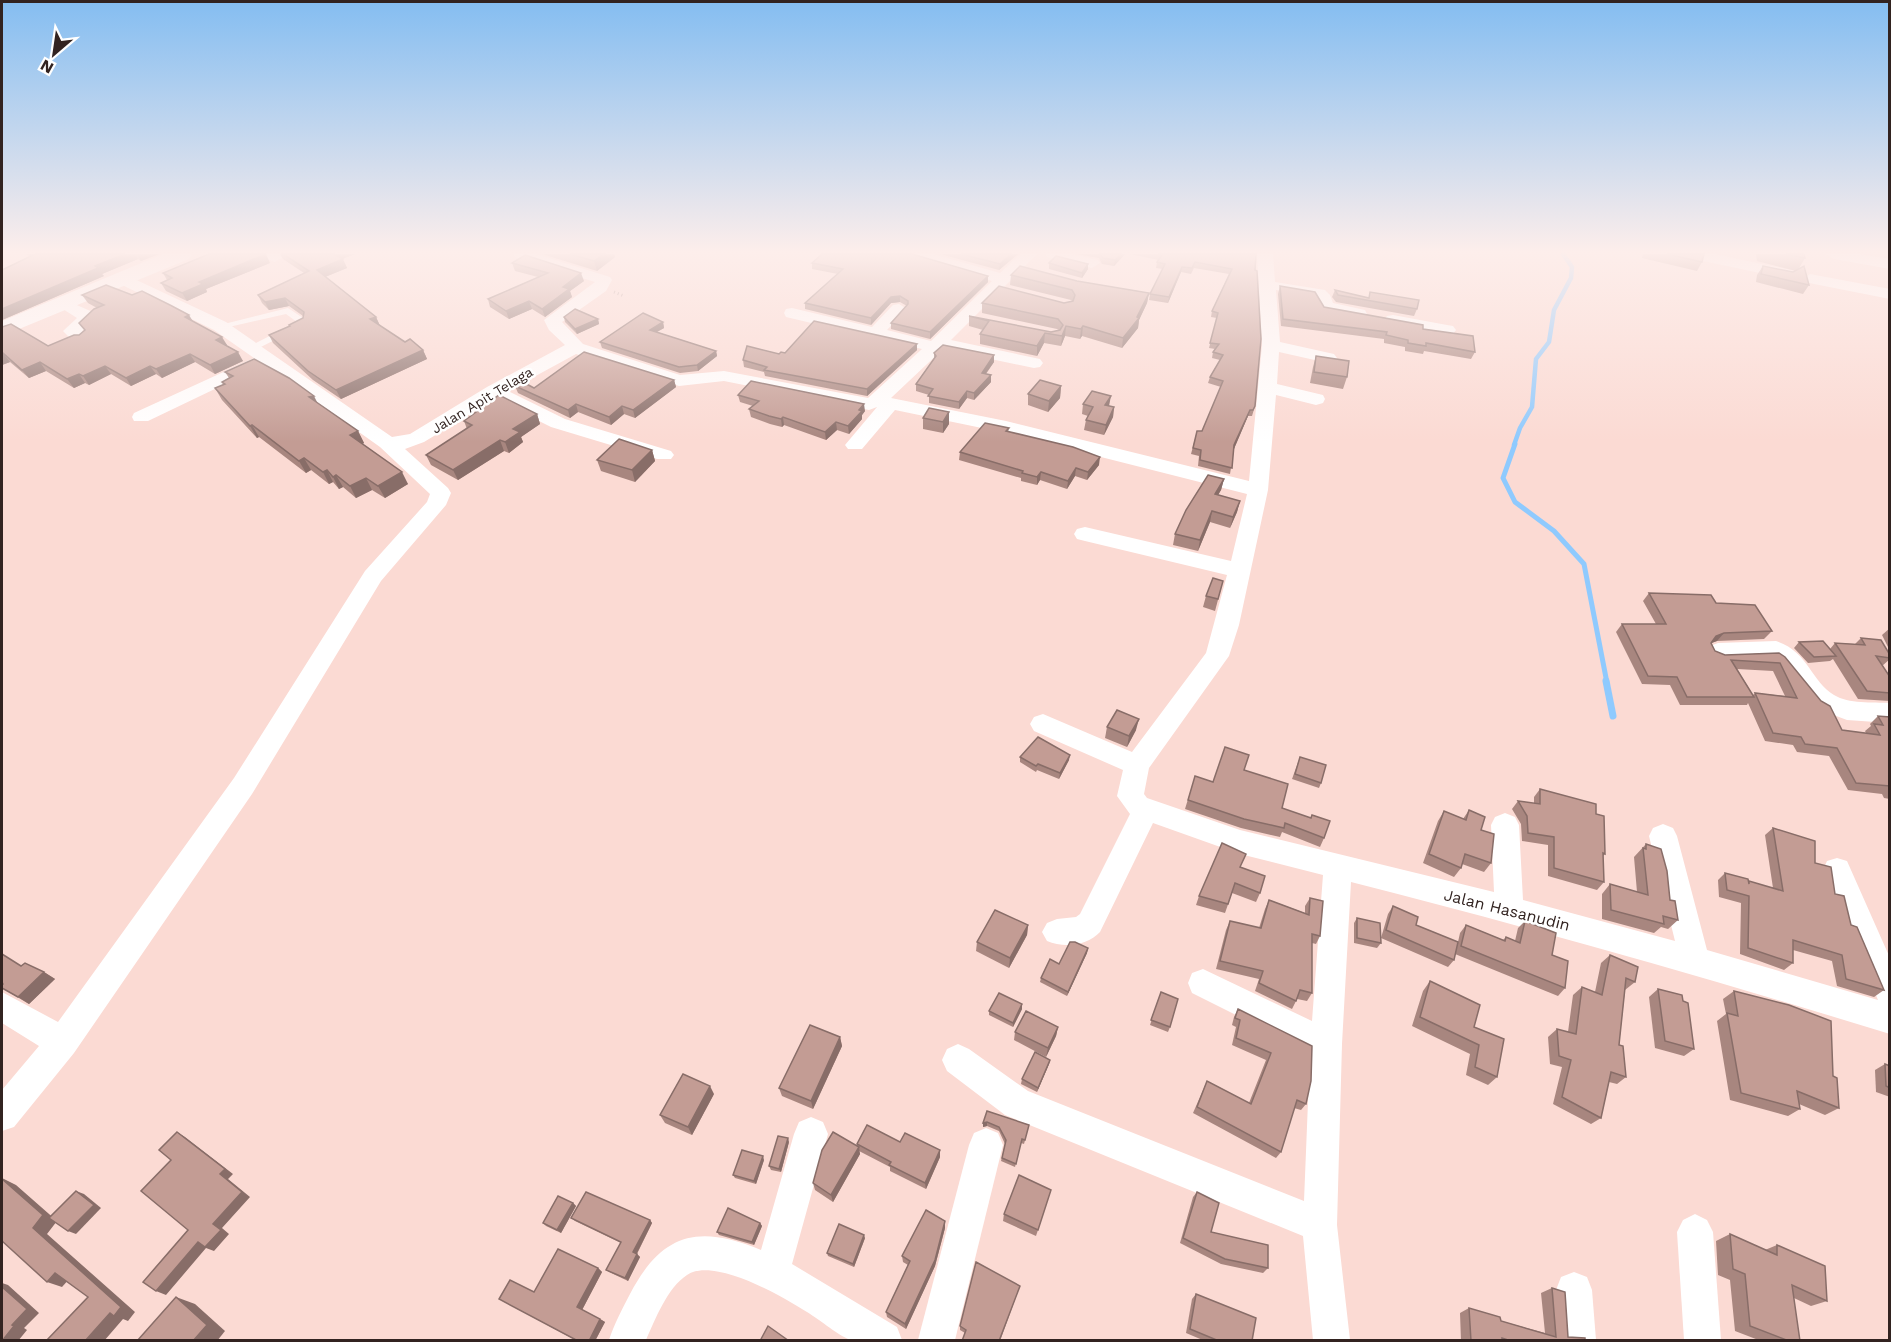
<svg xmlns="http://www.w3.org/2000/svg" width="1891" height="1342" viewBox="0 0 1891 1342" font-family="'Work Sans',sans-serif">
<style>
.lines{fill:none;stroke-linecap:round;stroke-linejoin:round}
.stream-far2{stroke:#8fcafe;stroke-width:4.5}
.stream-far1{stroke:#8fcafe;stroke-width:5}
.stream{stroke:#8fcafe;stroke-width:7}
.path{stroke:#b59b95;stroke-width:3;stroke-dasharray:1 3;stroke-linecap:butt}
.service{fill:#fff;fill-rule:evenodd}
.minor{fill:#fff;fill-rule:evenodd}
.secondary{fill:#fff;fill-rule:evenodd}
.wall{fill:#a8867f;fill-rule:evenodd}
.shaded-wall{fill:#886d68}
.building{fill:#c39c94;stroke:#886d68;stroke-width:1.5}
.labels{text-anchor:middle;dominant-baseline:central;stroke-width:5;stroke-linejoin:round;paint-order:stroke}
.far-street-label{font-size:14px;fill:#322320;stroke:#fff}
.street-label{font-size:16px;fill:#322320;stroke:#fff}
</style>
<rect width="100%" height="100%" fill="#fbdad3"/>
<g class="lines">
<!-- stream-far2 -->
<path class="stream-far2" d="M1514,445L1520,428L1532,407L1536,359L1549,342L1554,310L1571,278L1572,267L1563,254"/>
<!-- stream-far1 -->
<path class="stream-far1" d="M1515,444L1503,478L1515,502L1554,531L1584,564L1607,683"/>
<!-- stream -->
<path class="stream" d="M1606,681L1613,716"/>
<!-- path -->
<path class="path" d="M614,292L624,296"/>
<!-- service -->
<path class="service" d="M288,308L306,320V324L253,351L250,350V346L297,322L286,314L220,329L216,326Z"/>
<!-- minor -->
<g class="minor">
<path d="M260,254H281L283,257L275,262L262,257Z"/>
<path d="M513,254H536L610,277L612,280L606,291L562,322L583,344L680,375L724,371L868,398L922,349L786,317L784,313L786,309L792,308L872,327L893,305L899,304L907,309L887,330L931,341L992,281L911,257L909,254H933L1000,273L1020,254H1037L951,340L1040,359L1043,363L1040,367L1034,368L943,349L891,398L1006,421L1249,481L1262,345L1257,254H1273L1275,282L1325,290L1330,295L1333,303L1365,310L1367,314L1365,318L1359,319L1320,311L1314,297L1276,290L1280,342L1334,354L1337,358L1334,362L1328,363L1279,352L1277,384L1323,395L1325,399L1323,403L1316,405L1276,395L1268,490L1239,625L1229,656L1149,768L1144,794L1147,798L1240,830L1494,892L1491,825L1495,817L1505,813L1515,817L1519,825L1523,900L1675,941L1649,836L1653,828L1663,824L1673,828L1677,836L1707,950L1878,1000L1823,870L1827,861L1837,858L1847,861L1890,958V1034C1711,979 1532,928 1351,882L1342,1044L1337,1225L1350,1340H1313L1303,1236L1005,1115L947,1071L942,1060L947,1049L958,1044L969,1049L1028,1091L1304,1201L1310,1052L1192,993L1188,983L1192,973L1203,969L1312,1021L1323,875L1240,854L1153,823L1100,932C1087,946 1064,948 1047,941L1042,932L1047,923L1057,919L1076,917L1080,914L1130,814L1117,796L1123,770L1034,731L1030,724L1034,717L1043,714L1132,752L1206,653L1227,575L1085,541L1077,539L1074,534L1077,529L1085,527L1231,561L1247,494L1006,433L895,410L862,449H848L845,445L877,407L869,410L724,381L679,386L576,354L508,391L565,419L671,451L674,455L671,459H657L551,427L495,399L424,442L405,449L448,488L451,493L446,505L381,581L252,794L74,1053L14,1127L2,1131V1090L39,1046L2,1023V992L58,1022L234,778L365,571L427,502L430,494L380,447L265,365L148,421H134L132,417L134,413L254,358L214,330L116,282L114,279L122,274L128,276L226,322L392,437L410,434L487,387L565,345L549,330L544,320L595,282L515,257Z"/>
<path d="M1045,254H1072L1098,260L1100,263L1092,268L1047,257Z"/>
<path d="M1686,254H1715L1794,271L1796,274L1788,279L1694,259Z"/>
<path d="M1826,254H1859L1890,259V269L1834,259Z"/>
<path d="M1810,274L1890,289V299L1804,282L1802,279Z"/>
<path d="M63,299L95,313L97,317L82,331L88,337L85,341H73L63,331L77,318L55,304Z"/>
<path d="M1393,315L1447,325L1453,326L1456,330L1453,334L1447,335L1387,324L1384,320L1387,316Z"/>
<path d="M1776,641C1808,651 1811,681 1834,695C1849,704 1872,702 1890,703V723L1847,720L1815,708L1779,663L1772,659L1718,661L1710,658L1706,652L1710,646L1718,643Z"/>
<path d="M811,1117L823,1122L828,1134L792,1264L897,1327L902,1340C889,1340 864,1342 852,1340C841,1338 823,1322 813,1316C789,1300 715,1256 687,1275C667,1288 655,1320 646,1340H609C614,1325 622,1309 630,1294C662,1233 698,1224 761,1250L794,1134L799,1122Z"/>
<path d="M986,1128L998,1133L1003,1145L955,1340H918L969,1145L974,1133Z"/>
<path d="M1695,1214L1707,1220L1713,1232L1721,1340H1684L1677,1232L1683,1220Z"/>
<path d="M1574,1272L1587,1277L1592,1290L1596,1340H1559L1556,1290L1561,1277Z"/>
</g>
<!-- secondary -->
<path class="secondary" d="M163,254H192L189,259L2,336V321Z"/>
</g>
<!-- wall -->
<g class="wall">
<path d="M25,254H159L141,261L138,259L102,274L104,276L2,320V270L30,256Z"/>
<path d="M280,254H355L342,259L347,268L325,277L376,317L380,326L405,342L423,350L427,359L341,399L313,380L273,343L269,335L289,326L303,318V316L289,306L269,310L262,303L258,295L304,273L283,259Z"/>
<path d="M542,254H614L615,257L597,271Z"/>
<path d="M940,254H1018L999,270Z"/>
<path d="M1076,254H1125L1114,266L1102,264L1099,258Z"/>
<path d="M1129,254H1256L1255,270V406L1252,416H1248L1234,449L1230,474L1198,466L1199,456L1191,454L1197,431H1202L1221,387L1208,383L1210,377L1220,360L1212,358L1213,352L1215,349L1209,348L1217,318L1211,317L1212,311L1229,274L1194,268L1191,274L1181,272L1168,303L1149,300L1150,294L1163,269L1156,268L1157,262L1159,260Z"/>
<path d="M1643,254H1704L1702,262L1697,271L1642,258Z"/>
<path d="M1756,254H1804L1805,258L1798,270L1809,285L1803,294L1756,282L1757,275L1763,266L1793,272L1796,271L1757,261Z"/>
<path d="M270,263L206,289L207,292L187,301L166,291L161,283L167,280L163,273Z"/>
<path d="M512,263L584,281L570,291L572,297L545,317L532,309L509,319L490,307L488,299L538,277L515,271Z"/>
<path d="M812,263L988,282L930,339L891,329V323L907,306L900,302L891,303L871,325L805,309V303L838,274L812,269Z"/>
<path d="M1049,263L1088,264V269L1082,278L1049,269Z"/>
<path d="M1011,275L1077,281L1149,293L1147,303L1139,320L1138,328L1122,348L1082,336L1080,339L1065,336L1061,346L1044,343L1037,356L980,344V334L983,330L969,326V316L1051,332L1059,330L1057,329L982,313V303H1064L1072,301L1071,300L1010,285Z"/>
<path d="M1280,286L1324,307L1423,329L1475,352L1471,359L1424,351L1423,354L1405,351V347L1384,343V339L1281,326L1278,294Z"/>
<path d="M1335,290L1417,309L1414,316L1336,302L1332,297Z"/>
<path d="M82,295L193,321L227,345L226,346L243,361L215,374L195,362L162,378L156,374L131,386L111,374L89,385L85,383L74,388L46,371L29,378L10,362L2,365V327L48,346L79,335L85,330L79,323L97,308L88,303Z"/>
<path d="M564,317L598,319L599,324L577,334L565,322Z"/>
<path d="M663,322L664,328L657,332L716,351L717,356L698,371L680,373L602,348L600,342Z"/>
<path d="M917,350L867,396L765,376L764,372L744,367L743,360L785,353Z"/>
<path d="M934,353L994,362L986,374L991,382L974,400L967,398L959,409L929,403V395L916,391V384L934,359Z"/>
<path d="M1316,356L1347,377L1343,389L1310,383L1313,367Z"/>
<path d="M225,372L318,403L358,431L364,443L362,444L408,484L385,498L372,490L356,498L343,487L339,489L333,482L329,484L311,470L306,473L259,437L257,438L222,400L215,388L223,385L222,382L229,378Z"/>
<path d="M674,380L676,387L635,418L624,414L611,425L578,412L570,418L518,393L515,386L534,388Z"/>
<path d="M1061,386L1060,398L1048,412L1028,405V394Z"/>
<path d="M738,395L865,411L862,415V419L849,434L837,430L826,440L784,425L782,427L770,424L751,417L749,409L753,406L740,402Z"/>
<path d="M1083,404L1114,407L1113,417L1104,435L1084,430L1086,420L1088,416L1082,414Z"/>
<path d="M949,412V424L943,433L923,429V418Z"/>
<path d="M537,414L540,424L521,437L523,442L509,453L504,451L458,480L431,465L426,455L467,429L464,421Z"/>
<path d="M1009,428L1008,432L1099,465L1087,480L1075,476L1067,489L1040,480L1037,485L1021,481V478L959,460L960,452Z"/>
<path d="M652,450L655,461L635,482L601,471L597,460Z"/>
<path d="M1224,479L1221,490L1218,495L1240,501L1237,512L1230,528L1210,522L1198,551L1173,545L1175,534Z"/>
<path d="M1223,581L1215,611L1203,607L1206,596Z"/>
<path d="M1649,593L1716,603L1772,631L1764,639L1717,641L1711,643L1715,651L1725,655L1779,653L1842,730L1866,733L1865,731L1871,726L1870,724L1878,716L1890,717V799L1884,798L1882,794L1848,790L1829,756L1797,752L1793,745L1765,741L1748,703L1747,705H1680L1670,685L1642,684L1616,632L1622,624H1656L1643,601ZM1737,669L1773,671L1785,696L1755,693L1753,695Z"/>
<path d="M1890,628V651L1882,635Z"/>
<path d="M1861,638L1890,655V659L1882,666L1890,677V701L1858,699L1833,659L1830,661L1808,663L1794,648L1799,642L1830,649L1835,643L1855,644Z"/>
<path d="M1107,727L1136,730L1127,747L1105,738Z"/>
<path d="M1020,757L1069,760L1059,779L1037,770L1036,772L1020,762Z"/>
<path d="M1300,757L1321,783L1319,788L1292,779Z"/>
<path d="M1244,770L1282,808L1324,838L1320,847L1282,832L1280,837L1241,828L1185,809L1195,776L1213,782Z"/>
<path d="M1540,789L1596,814L1605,854L1603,856L1604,882L1597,890L1548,876V845L1522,841L1521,824L1512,809L1518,801L1534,804V797Z"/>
<path d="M1469,810L1481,830L1491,863L1484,872L1462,864L1461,868L1454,877L1423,863L1438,821L1444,811L1463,819Z"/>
<path d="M1773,828L1815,863L1835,894L1884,990L1874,997L1837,986L1832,961L1793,950V963L1784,970L1740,954L1741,903L1719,897L1718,880L1725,873L1749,882L1773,888L1765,835Z"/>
<path d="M1646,844L1678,920L1668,929L1661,927L1654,933L1602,919V894L1610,884L1637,892L1634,857Z"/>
<path d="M1241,867L1260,893L1256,902L1232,893L1225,913L1196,905L1199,896Z"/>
<path d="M1310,898L1320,936L1316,944L1312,943V993L1307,1001L1297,999L1292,1009L1255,991L1259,979L1216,969L1226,930L1230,921L1259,928L1265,909L1269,900L1305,913V906Z"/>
<path d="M1393,906L1416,925L1458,942L1460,933L1466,925L1503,940L1506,937L1515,941L1518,928L1525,921L1552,955L1565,988L1558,996L1455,954L1454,960L1448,967L1381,938L1388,914Z"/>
<path d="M1357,918L1381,943L1377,948L1354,943V923Z"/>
<path d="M1028,925L1027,935L1009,968L976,951L977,942Z"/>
<path d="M1088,948L1087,953L1067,996L1040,982L1041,978L1059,964Z"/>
<path d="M1610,955L1635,982L1625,990L1619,1045L1626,1077L1617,1084L1609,1082L1601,1118L1591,1124L1553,1104L1562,1067L1550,1064L1548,1037L1557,1029L1568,1032L1573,995L1582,987L1595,992L1601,963Z"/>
<path d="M21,966L44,972L55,979L29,1004L2,988Z"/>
<path d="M1430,981L1474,1027L1497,1077L1488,1085L1466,1075L1470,1054L1412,1026L1423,991Z"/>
<path d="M1658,989L1683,1001L1694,1049L1684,1056L1655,1048L1649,997Z"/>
<path d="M1734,991L1833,1076L1839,1108L1825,1115L1799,1104L1800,1109L1788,1116L1730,1100L1717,1021L1726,1014L1723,999Z"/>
<path d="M1161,992L1170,1027L1168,1032L1150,1025Z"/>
<path d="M1022,1004V1009L1013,1027L989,1015V1011Z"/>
<path d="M1238,1009L1312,1046L1306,1104L1301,1110L1294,1108L1281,1152L1276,1158L1193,1113L1207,1081L1249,1103L1266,1060L1232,1045L1236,1027L1232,1025L1234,1017Z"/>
<path d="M1058,1027L1056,1036L1046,1057L1014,1040L1015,1032Z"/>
<path d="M840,1037L842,1046L813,1109L782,1096L779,1088Z"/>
<path d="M1050,1060L1049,1064L1037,1092L1021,1084L1022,1079Z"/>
<path d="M1885,1064L1890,1066V1097L1876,1092L1875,1070Z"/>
<path d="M714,1094L692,1135L665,1123L660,1115Z"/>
<path d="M987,1111L1029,1125L1024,1144L1021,1143L1015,1167L1001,1161L1005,1144L999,1131L987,1126L983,1127Z"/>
<path d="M789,1142L781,1172L771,1170L769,1166Z"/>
<path d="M900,1142L940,1157L926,1189L890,1171V1167L859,1151L860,1154L833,1202L815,1190L813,1183L857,1146V1144Z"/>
<path d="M764,1160L756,1184L735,1178L733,1175Z"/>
<path d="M1051,1190L1036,1236L1003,1221L1004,1214Z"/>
<path d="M1197,1192L1211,1232L1268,1268L1263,1273L1221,1264L1180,1243L1193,1197Z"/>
<path d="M573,1203L576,1206L561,1233L546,1226L543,1223Z"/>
<path d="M571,1218L650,1220L652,1223L637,1254L640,1257L628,1281L609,1272L606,1270L621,1243L575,1221Z"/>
<path d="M760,1223L762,1226L754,1245L719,1235L717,1232Z"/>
<path d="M945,1228L935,1266L906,1329L887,1317L886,1312L908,1265L903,1262L902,1256Z"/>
<path d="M1730,1234L1765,1250L1777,1245L1827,1301L1811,1306L1794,1298L1789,1341H1761L1735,1331L1730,1280L1718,1275L1716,1241Z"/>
<path d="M865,1238L854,1267L828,1256L827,1253Z"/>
<path d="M598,1268L602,1272L582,1310L600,1319L605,1322L595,1341H577L499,1299L534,1292Z"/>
<path d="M1020,1286L1000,1341H962L965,1333L960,1330V1326Z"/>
<path d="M1552,1288L1568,1337L1585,1341H1461L1460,1313L1469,1308L1501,1321L1545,1333L1541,1293Z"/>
<path d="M1196,1294L1252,1341H1205L1186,1333L1192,1299Z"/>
</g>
<!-- shaded-wall -->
<g class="shaded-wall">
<path d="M125,254H135L138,259L102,274L104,276L2,320V309L95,266Z"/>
<path d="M137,254H159L141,261Z"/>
<path d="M266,254L270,263L206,289L207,292L187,301L182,293L199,282Z"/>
<path d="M333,254H355L336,261Z"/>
<path d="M604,254H614L615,257L597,271L594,261Z"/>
<path d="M1011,254H1018L999,270L1000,264Z"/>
<path d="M1121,254H1125L1114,266L1115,260Z"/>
<path d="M343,259L347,268L320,279L317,270Z"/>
<path d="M1088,264V269L1082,278V273Z"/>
<path d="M1182,267L1181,272L1168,303L1169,297Z"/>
<path d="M581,273L584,281L570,291L572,297L545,317L542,309L563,287Z"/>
<path d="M988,276V282L930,339V332Z"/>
<path d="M1149,293L1147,303L1139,320L1138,328L1122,348L1123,338L1137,317Z"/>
<path d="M900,296V302L891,303L871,325V318L891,297Z"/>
<path d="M285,298L289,306L269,310L265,302Z"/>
<path d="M529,301L532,309L509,319L506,311Z"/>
<path d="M189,315L194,323L185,317Z"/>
<path d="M376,317L380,326L370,319Z"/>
<path d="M598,319L599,324L577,334L575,329Z"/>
<path d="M663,322L664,328L651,335L650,330Z"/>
<path d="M1066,326L1065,336L1061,346L1062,336Z"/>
<path d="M1083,326L1082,336L1080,339L1081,329Z"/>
<path d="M1045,333L1044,343L1037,356V346Z"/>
<path d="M222,337L227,345L221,348L216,340Z"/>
<path d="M917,344V350L867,396V389Z"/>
<path d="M423,350L427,359L341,399L336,390Z"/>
<path d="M716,351L717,356L698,371L697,365Z"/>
<path d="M238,352L243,361L215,374L210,365Z"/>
<path d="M3,353L10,362L2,365V354Z"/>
<path d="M190,354L195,362L162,378L156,369Z"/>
<path d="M994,355V362L981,380L982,373Z"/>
<path d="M40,362L46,371L29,378L22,370Z"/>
<path d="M105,366L111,374L89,385L83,376Z"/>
<path d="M150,366L156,374L131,386L126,378Z"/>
<path d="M79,374L85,383L74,388L67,379Z"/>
<path d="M991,375V382L974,400V393Z"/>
<path d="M674,380L676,387L635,418L633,410Z"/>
<path d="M1061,386L1060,398L1048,412L1049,401Z"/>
<path d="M967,391V398L959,409V402Z"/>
<path d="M314,396L320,408L309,397Z"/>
<path d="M1111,396L1109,406L1105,405Z"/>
<path d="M576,404L578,412L570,418L568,410Z"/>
<path d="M864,404L865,411L862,415V419L849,434L848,426Z"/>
<path d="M622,406L624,414L611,425L609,417Z"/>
<path d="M1114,407L1113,417L1104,435L1106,425Z"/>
<path d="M1250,410L1248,416L1233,451L1234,445Z"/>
<path d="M949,412V424L943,433V422Z"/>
<path d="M537,414L540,424L521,437L523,442L509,453L505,442L513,429Z"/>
<path d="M783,417L784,425L782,427L781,419Z"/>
<path d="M836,422L837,430L826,440L825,432Z"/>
<path d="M252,425L259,437L257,438L250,426Z"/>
<path d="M358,431L364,443L356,447L350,435Z"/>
<path d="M500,440L504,451L458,480L453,470Z"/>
<path d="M652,450L655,461L635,482L632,470Z"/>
<path d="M1100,457L1099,465L1087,480L1088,472Z"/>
<path d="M304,458L311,470L306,473L299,461Z"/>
<path d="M1076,468L1075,476L1067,489L1068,481Z"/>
<path d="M327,470L333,482L329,484L323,472Z"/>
<path d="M402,472L408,484L385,498L378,486Z"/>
<path d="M1041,472L1040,480L1037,485V477Z"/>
<path d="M336,475L343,487L339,489L333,477Z"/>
<path d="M366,478L372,490L356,498L350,486Z"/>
<path d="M1224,479L1221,490L1212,505L1215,494Z"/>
<path d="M1240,501L1237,512L1230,528L1233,517Z"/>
<path d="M1212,511L1210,522L1198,551L1200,540Z"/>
<path d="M1724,633L1717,641L1709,644L1716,636Z"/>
<path d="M1139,719L1136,730L1127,747L1129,736Z"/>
<path d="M1070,755L1069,760L1059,779L1060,773Z"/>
<path d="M1028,925L1027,935L1009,968L1010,958Z"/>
<path d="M1088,948L1087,953L1067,996L1068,992Z"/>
<path d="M44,972L55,979L29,1004L18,997Z"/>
<path d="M1022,1004V1009L1013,1027V1023Z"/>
<path d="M1058,1027L1056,1036L1046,1057L1048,1048Z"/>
<path d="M840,1037L842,1046L813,1109L811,1101Z"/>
<path d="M1050,1060L1049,1064L1037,1092L1038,1088Z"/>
<path d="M710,1086L714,1094L692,1135L688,1127Z"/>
<path d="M987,1122V1126L983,1127V1123Z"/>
<path d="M177,1132L185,1137L233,1174L228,1179L250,1197L222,1228L229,1234L214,1251L206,1248L166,1295L156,1291L213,1224Z"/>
<path d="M788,1138L789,1142L781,1172L779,1169Z"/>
<path d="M859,1147L860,1154L833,1202L831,1195Z"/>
<path d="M940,1150V1157L926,1189L925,1183Z"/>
<path d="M763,1156L764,1160L756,1184L754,1181Z"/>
<path d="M2,1178L16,1185L57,1221L47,1234L135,1312L128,1321L123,1319L104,1341H85L110,1313L33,1228Z"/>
<path d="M76,1191L84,1194L101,1208L76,1234L68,1231Z"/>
<path d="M573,1203L576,1206L561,1233L557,1230Z"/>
<path d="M650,1220L652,1223L636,1255L633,1252Z"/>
<path d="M945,1221V1228L935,1266L906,1329L905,1324Z"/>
<path d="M760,1223L762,1226L754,1245L752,1242Z"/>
<path d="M864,1235L865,1238L854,1267L853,1264Z"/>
<path d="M637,1254L640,1257L628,1281L625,1278Z"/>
<path d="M598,1268L602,1272L582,1310L577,1307Z"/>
<path d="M55,1273L70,1278L62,1287L47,1282Z"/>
<path d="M2,1283L8,1285L39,1313L24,1328L27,1330L18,1341H2L12,1325L2,1287Z"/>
<path d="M176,1297L195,1304L225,1331L217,1341H193Z"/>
<path d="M600,1319L605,1322L595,1341H589Z"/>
</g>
<!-- building -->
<g class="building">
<path d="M35,254H125L95,266L98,268L2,309V270Z"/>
<path d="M209,254H266L199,282L203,284L182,293L161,283L172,278L163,273Z"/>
<path d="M283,254H334L343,259L317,270L376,317L370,319L405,342L410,339L423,350L336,390L308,371L269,335L290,326L289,325L303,318L304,312L285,298L265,302L258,295L309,271Z"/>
<path d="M570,254H604L594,261Z"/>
<path d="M822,254H912L988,276L930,332L891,323L908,304V301L900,296L891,297L871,318L805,303L843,269L812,263Z"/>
<path d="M961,254H1011L1000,264Z"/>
<path d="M1100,254H1121L1115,260L1103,258Z"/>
<path d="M1158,254H1256L1255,270L1257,271L1261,339L1255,406L1253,410H1250L1234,445L1232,468L1200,460L1201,450L1193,448L1197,431H1202L1223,381L1210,377L1223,355L1213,352L1219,344L1210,343L1218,313L1212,311L1232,269L1195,262L1192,268L1182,267L1169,297L1150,294L1165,264L1157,262L1162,255Z"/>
<path d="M1667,254H1704L1702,262Z"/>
<path d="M1786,254H1804L1805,258Z"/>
<path d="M525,255L581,273L563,287L569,289L542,309L529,301L506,311L488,299L548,273L512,263Z"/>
<path d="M1056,256L1088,264L1082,273L1049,263Z"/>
<path d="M1020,266L1077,281L1149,293L1137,317L1139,318L1123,338L1083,326L1081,329L1066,326L1062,336L1045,333L1037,346L980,334L989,321L969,316L1051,332L1060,330L1063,325L1058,319L982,303L999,286L1064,303L1073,301L1075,295L1072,290L1011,275Z"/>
<path d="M1763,266L1793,272L1804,266L1809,285L1761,274Z"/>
<path d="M106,285L132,295L142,291L170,305L189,315L185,317L222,337L216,340L238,352L210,365L190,354L156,369L150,366L126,378L105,366L83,376L79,374L67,379L40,362L22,370L3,353L2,354V327L11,324L48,346L74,335H79L85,330L79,323L94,309L104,305L82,295Z"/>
<path d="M1280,286L1315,292L1324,307L1423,325V329L1473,336L1475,352L1426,343V346L1408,343V340L1386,335L1387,332L1283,319Z"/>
<path d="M1335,290L1369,298L1370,292L1419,300L1417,309L1338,295Z"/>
<path d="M575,309L598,319L575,329L564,317Z"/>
<path d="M643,313L663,322L650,330L716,351L697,365L679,367L600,342Z"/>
<path d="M814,321L917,344L867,389L764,370L767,367L743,360L747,346L779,354L781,352L785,353Z"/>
<path d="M943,345L994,355L982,373L991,375L974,393L967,391L959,402L928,396L933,389L916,384L936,356L934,353Z"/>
<path d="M584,352L674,380L633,410L622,406L609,417L576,404L568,410L515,386L521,381L534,388Z"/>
<path d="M1316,356L1349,361L1347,377L1314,372Z"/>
<path d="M254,359L289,378L314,396L309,397L358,431L350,435L402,472L378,486L366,478L350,486L336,475L333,477L327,470L323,472L304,458L299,461L252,425L250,426L215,388L225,384L222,382L233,376L225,372Z"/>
<path d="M1040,380L1061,386L1049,401L1028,394Z"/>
<path d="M751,381L864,404L859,410L862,411L848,426L836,422L825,432L783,417L781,419L769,416L749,409L759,401L738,395Z"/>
<path d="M1092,391L1111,396L1105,405L1114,407L1106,425L1086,420L1093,407L1083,404Z"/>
<path d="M499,395L537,414L513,429L520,432L505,442L500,440L453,470L426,455L472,425L464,421Z"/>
<path d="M929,408L949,412L943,422L923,418Z"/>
<path d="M985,423L1009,428L1006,431L1073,447L1100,457L1088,472L1076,468L1068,481L1041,472L1037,477L1022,473L1023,471L960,452Z"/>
<path d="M619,439L652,450L632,470L597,460Z"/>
<path d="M1208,475L1224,479L1215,494L1240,501L1233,517L1212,511L1200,540L1175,534L1186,510Z"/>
<path d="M1213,578L1223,581L1218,599L1206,596Z"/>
<path d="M1649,593L1711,595L1716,603L1755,605L1772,631L1724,633L1716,636L1711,643L1715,651L1725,655L1779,653L1785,657L1821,701L1830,706L1842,730L1880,735L1874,724L1883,725L1878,716L1890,717V786L1856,783L1837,748L1805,744L1801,737L1773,733L1755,693L1797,698L1780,663L1731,660L1754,697H1687L1677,677L1648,676L1622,624H1666Z"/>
<path d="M1861,638L1881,640L1890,655V658L1876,656L1890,677V693L1867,691L1835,643L1865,645Z"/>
<path d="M1823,641L1836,656L1814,657L1799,642Z"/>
<path d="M1117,710L1139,719L1129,736L1107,727Z"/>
<path d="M1038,737L1070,755L1060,773L1038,764L1036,766L1020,757Z"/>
<path d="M1225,747L1249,755L1244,770L1288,784L1282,808L1311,818L1312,815L1330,821L1324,838L1285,823L1284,828L1244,819L1188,800L1195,776L1213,782Z"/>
<path d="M1300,757L1326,765L1321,783L1295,774Z"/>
<path d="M1540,789L1596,804V814L1604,816L1605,854L1603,853L1604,882L1554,868V837L1528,833L1527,816L1518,801L1540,804Z"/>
<path d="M1469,810L1485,817L1481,830L1494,834L1491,863L1465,854L1461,868L1429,854L1444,811L1466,820Z"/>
<path d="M1773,828L1815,841V863L1831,867L1835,894L1844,896L1851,925L1857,927L1884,990L1846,979L1842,955L1793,940V963L1748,948L1749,896L1727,890L1725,873L1748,879L1749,884V881L1783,891Z"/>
<path d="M1222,843L1246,854L1240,867L1265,876L1260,893L1235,883L1228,904L1199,896Z"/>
<path d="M1646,844L1661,849L1667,871L1670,900L1675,901L1678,920L1663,916L1664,924L1611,910L1610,884L1648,895L1643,848L1646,849Z"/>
<path d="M1310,898L1323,901L1320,936L1312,934V993L1300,990L1296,1001L1259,983L1263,971L1220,961L1230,921L1261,928L1269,900L1309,915Z"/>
<path d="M1393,906L1418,917L1416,925L1458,942L1454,960L1386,930Z"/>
<path d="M995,910L1028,925L1010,958L977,942Z"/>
<path d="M1357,918L1380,923L1381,943L1357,938Z"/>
<path d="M1525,921L1556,933L1552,955L1568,961L1565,988L1461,946L1466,925L1505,941L1506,937L1520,943Z"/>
<path d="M1070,942H1075L1088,948L1068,992L1041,978L1050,959L1059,964Z"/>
<path d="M2,954L21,966L25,963L44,972L18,997L2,988V985L3,984L2,982Z"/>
<path d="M1610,955L1638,967L1635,982L1626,978L1619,1045L1623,1046L1626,1077L1611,1072L1601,1118L1562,1097L1571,1060L1559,1056L1557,1029L1576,1034L1582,987L1602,995Z"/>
<path d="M1430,981L1480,1005L1474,1027L1504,1039L1497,1077L1475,1067L1479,1045L1420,1017Z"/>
<path d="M1658,989L1682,995L1683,1001L1688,1003L1694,1049L1665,1041Z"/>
<path d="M1734,991L1789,1005L1831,1021L1833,1076L1837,1078L1839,1108L1797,1091L1800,1109L1741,1093L1727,1013L1738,1016Z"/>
<path d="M1161,992L1178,999L1170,1027L1151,1020Z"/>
<path d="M999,993L1022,1004L1013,1023L989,1011Z"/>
<path d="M1238,1009L1312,1046L1311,1081L1306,1104L1297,1100L1281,1152L1197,1107L1207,1081L1251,1104L1271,1053L1236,1038L1240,1020L1235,1018Z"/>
<path d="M1026,1011L1058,1027L1048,1048L1015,1032Z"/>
<path d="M810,1025L840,1037L811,1101L779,1088Z"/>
<path d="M1035,1052L1050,1060L1038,1088L1022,1079Z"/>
<path d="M1885,1064L1890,1066V1088L1886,1086Z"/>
<path d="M683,1074L710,1086L688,1127L660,1115Z"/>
<path d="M987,1111L1029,1125L1025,1140L1022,1139L1016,1164L1002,1158L1006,1140L999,1127L987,1122L983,1123Z"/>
<path d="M867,1125L900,1142L905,1133L940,1150L925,1183L889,1165L891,1162L857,1144Z"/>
<path d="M177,1132L225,1169L220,1174L242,1192L213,1224L221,1230L205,1247L198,1242L156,1291L143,1282L188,1230L141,1191L171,1160L159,1150Z"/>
<path d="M833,1132L859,1147L831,1195L813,1183L822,1150Z"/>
<path d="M778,1136L788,1138L779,1169L769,1166Z"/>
<path d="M742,1150L763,1156L754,1181L733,1175Z"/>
<path d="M1019,1175L1051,1190L1038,1230L1004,1214Z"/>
<path d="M2,1179L43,1215L33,1228L121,1307L114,1316L110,1313L85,1341H46L88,1297L55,1273L47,1282L2,1241Z"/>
<path d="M76,1191L94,1205L68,1231L49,1218Z"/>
<path d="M586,1192L650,1220L633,1252L637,1254L625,1278L606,1270L621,1242L571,1218Z"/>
<path d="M1197,1192L1219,1203L1211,1232L1268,1245V1268L1225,1259L1183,1238Z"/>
<path d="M558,1196L573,1203L557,1230L543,1223Z"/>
<path d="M728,1208L760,1223L752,1242L717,1232Z"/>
<path d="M926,1210L945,1221L935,1260L905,1324L886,1312L910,1261L902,1256Z"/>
<path d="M839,1224L864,1235L853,1264L827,1253Z"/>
<path d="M1730,1234L1777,1255V1245L1825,1266L1827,1301L1792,1285L1800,1341H1789L1750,1326L1745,1274L1733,1269Z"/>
<path d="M558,1249L598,1268L577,1307L600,1319L589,1341H578L499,1299L510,1280L534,1292Z"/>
<path d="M976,1262L1020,1286L999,1341H962L966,1330L960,1326Z"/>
<path d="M2,1287L27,1309L12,1325L14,1326L2,1341Z"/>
<path d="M1552,1288L1565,1292L1568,1337L1585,1338V1341H1511L1502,1338V1341H1471L1469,1308L1500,1317L1501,1321L1556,1337Z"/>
<path d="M1196,1294L1256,1318L1252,1341H1219L1190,1329Z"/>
<path d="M176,1297L207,1325L193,1341H137Z"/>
<path d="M768,1326L789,1341H760Z"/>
</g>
<!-- sky -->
<linearGradient id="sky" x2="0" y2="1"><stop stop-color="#84bdf1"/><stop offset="0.57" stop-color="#fdeeeb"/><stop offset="1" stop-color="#fdeeeb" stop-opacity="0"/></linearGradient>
<rect width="1891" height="442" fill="url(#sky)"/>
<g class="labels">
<!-- far-street labels -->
<g class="far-street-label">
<text transform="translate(482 400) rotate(-31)">Jalan Apit Telaga</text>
</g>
<!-- street labels -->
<g class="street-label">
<text transform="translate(1507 910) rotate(14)">Jalan Hasanudin</text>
</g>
</g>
<!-- border -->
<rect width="1891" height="1342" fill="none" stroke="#322320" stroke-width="6"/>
<!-- north arrow -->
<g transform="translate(54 54) rotate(209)" stroke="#ffffff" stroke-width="4.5" paint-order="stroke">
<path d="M0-4.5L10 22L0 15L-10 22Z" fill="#322320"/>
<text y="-9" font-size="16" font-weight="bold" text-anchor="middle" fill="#322320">N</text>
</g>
</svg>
